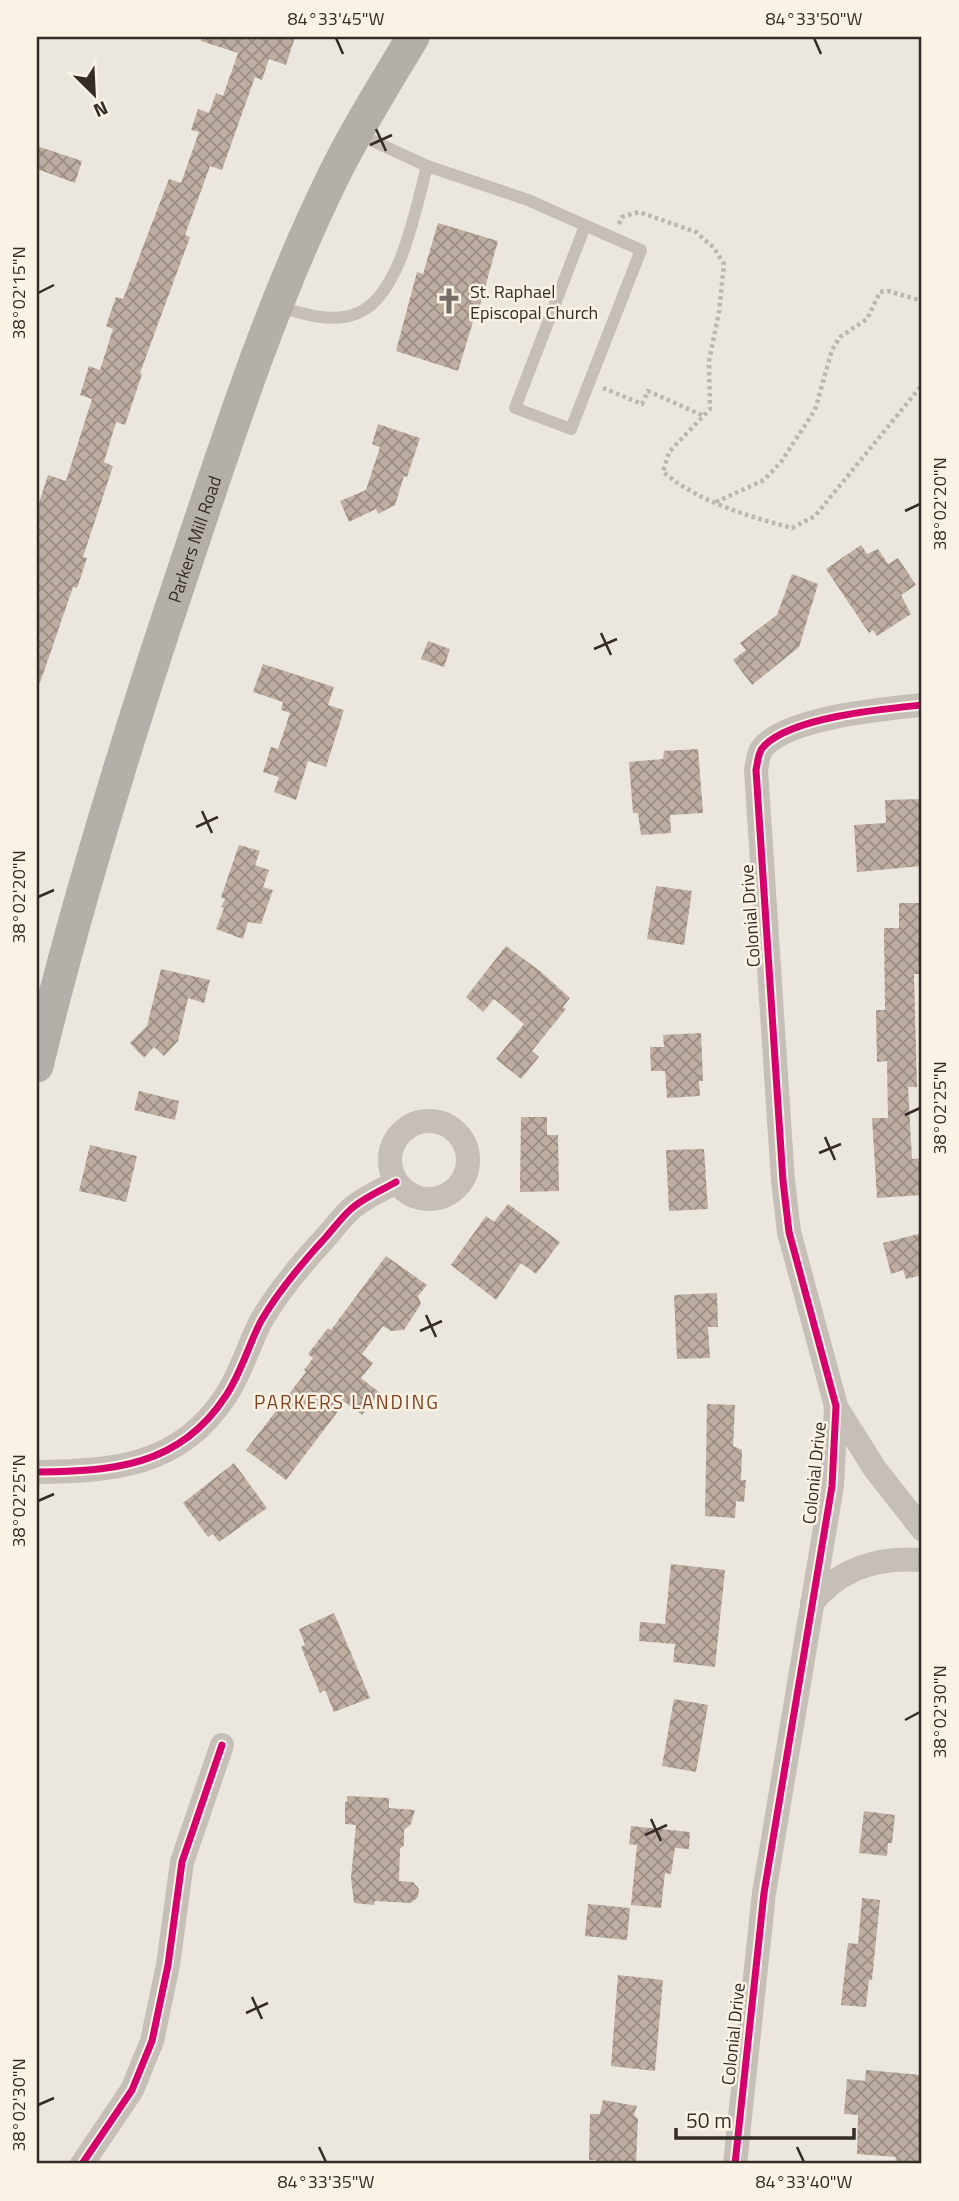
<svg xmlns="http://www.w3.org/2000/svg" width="959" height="2201" viewBox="0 0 959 2201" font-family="'Titillium Web',sans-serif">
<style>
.building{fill:url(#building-cross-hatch)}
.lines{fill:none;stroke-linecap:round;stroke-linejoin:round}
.path{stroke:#bdb7b1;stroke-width:4.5;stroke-dasharray:3.5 3.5;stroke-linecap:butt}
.service{stroke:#c5bfb8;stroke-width:12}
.minor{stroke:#c5bfb8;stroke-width:24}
.secondary{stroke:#b5afa9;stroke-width:33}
.cycleway-casing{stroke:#f9f2e5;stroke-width:11}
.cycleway{stroke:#d6006c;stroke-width:7}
.ticks{fill:none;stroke:#352c27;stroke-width:2.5}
.labels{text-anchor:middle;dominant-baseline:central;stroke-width:5;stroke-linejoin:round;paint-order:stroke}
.poi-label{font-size:18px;fill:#352c27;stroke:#f9f2e5;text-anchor:start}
.street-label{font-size:18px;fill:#352c27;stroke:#f9f2e5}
.neighbourhood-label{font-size:19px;letter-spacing:2px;fill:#824121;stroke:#f9f2e5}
.neatline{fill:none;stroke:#352c27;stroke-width:2.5}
.ticks-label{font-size:18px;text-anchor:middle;fill:#352c27}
</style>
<defs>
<pattern id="building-cross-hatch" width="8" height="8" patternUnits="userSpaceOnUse" patternTransform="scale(1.75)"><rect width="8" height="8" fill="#beada1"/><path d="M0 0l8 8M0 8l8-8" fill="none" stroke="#9b8d83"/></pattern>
</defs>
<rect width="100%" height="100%" fill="#ebe7df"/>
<!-- building -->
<g class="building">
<path d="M202,37H295L286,65L269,59L262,80L255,77L222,170L210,166L185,235L190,237L140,373L142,374L125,425L116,422L104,462L113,466L83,557L87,558L77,588L73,587L40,683L37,682V509L48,475L66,481L92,399L80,395L89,366L100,370L113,329L106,326L116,297L123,299L169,179L181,183L199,132L191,130L198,109L209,113L216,93L223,96L238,53L201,41Z"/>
<path d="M37,146L82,161L75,183L37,169Z"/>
<path d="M438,223L498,241L477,316L475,315L458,371L396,351L417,272L423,274Z"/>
<path d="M378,424L420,438L407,477L404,476L395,505L378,514L376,509L349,522L340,501L366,490L380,447L372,444Z"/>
<path d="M861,545L867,554L878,549L888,564L898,558L916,585L901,595L911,614L877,636L873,630L869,633L826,569Z"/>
<path d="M792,574L818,584L799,647L752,685L733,660L746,650L740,643L777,615Z"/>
<path d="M428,641L450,649L444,667L421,659Z"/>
<path d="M263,664L334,687L328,705L344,710L326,767L308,761L296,800L274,792L279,777L263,772L271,747L278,749L290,713L281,710L283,702L253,692Z"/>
<path d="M698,749L703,813L670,815L671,833L641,835L638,813H633L629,762L663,759L664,751Z"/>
<path d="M922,799V866L857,872L854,825L886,823L885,800Z"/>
<path d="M239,845L260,851L255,865L269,870L263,887L273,890L261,924L248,922L243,939L216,929L224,908L221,907L225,899L221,897Z"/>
<path d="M656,886L692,891L684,945L647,939Z"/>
<path d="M899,903H922V974H914L917,1087H908L912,1159L922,1158V1195L877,1198L872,1118H888L887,1061L877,1062L876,1010H885L884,928H899Z"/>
<path d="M506,946L540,971L570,998L563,1007L566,1009L532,1051L539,1057L521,1079L496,1059L524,1024L494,999L483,1012L466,997Z"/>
<path d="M161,969L210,980L204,1003L188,998L178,1041L164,1056L154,1047L144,1058L130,1043L147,1026Z"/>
<path d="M701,1033L703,1081H699L700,1096L667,1098L665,1071H651L650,1047H664L663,1035Z"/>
<path d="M139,1091L179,1101L175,1120L134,1110Z"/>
<path d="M521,1117H547V1135H558L559,1191L520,1192Z"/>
<path d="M90,1145L137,1156L126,1202L79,1191Z"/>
<path d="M704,1149L708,1209L669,1211L666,1150Z"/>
<path d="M508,1204L560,1242L536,1274L521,1263L496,1300L451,1265L486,1216L494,1222Z"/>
<path d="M922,1233V1275L906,1279L903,1270L891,1274L883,1243Z"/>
<path d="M386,1256L427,1285L418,1296L421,1304L404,1330L391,1331L383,1326L362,1354L373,1363L361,1378L380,1393L362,1415L345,1402L286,1480L246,1450L306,1372L304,1370L313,1358L308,1354L328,1328L331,1330Z"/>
<path d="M717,1293L718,1327H708L710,1358L677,1359L674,1295Z"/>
<path d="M707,1404L735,1405L733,1446L742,1450L741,1480H746L744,1502L736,1501L735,1518L705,1516Z"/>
<path d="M234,1463L267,1508L219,1542L213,1534L208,1537L183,1503Z"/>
<path d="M671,1564L725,1570L715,1667L673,1662L675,1644L639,1641L640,1622L665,1624Z"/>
<path d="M334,1613L370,1698L334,1712L325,1690L320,1693L301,1647L305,1645L299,1629Z"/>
<path d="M674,1699L708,1705L696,1772L662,1766Z"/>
<path d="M347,1796L389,1798V1808L415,1810L411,1824L404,1830V1845L400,1849L399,1881L413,1882L419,1889L418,1897L411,1903L375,1901L374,1905L354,1903L351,1878L356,1825L345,1824V1802H347Z"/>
<path d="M864,1811L895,1815L892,1843H888L887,1856L859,1853Z"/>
<path d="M631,1826L690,1832L689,1849L675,1848L671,1874L665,1873L661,1908L631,1905L637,1845L629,1844Z"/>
<path d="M862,1898L880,1900L872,1980H869L866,2007L841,2005L848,1943L858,1944Z"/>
<path d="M588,1904L630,1908L627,1940L585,1936Z"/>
<path d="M618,1975L663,1980L655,2071L611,2066Z"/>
<path d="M866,2070L922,2075V2164H895L896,2157L857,2154L858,2115L844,2114L847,2079L865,2081Z"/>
<path d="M603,2100L637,2106L634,2115L638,2119L636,2164H596V2160H589L590,2114H600Z"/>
</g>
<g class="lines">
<!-- path -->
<g class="path">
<path d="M619,224L622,217L639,212L696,232L714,248L724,264L719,312L709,361L710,409L669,452L663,472C699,502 747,516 792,528L815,516L922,385"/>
<path d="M603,388L642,404L648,391L704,416"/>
<path d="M716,502L764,480L781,462L815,410L832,350L840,337L867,319L880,292L888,291L922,301"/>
</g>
<!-- service -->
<g class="service">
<path d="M356,133L427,166L528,200L641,250L571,429L515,408L585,226"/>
<path d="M278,306C302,314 333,324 358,313C401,295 416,207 427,166"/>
</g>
<!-- minor -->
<g class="minor">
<circle cx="429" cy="1160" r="39"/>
<path d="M836,1407L875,1469L922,1529"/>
<path d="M37,1472C112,1471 179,1467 225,1397C241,1374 248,1346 261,1321C279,1290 302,1263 326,1237C334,1228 342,1217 351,1209C363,1198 382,1190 396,1182"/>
<path d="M812,1603C839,1568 880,1557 922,1560"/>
<path d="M82,2164L132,2090L152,2041L168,1965L182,1862L222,1745"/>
<path d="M735,2164L764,1893L832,1486L836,1406L789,1232L783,1181L756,770C758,761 758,751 765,745C794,717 882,709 922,705"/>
</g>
<!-- secondary -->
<path class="secondary" id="s1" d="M37,1066C77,901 127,739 181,578C226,444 269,308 331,181C355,131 385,84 413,37"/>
<!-- cycleway casing -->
<g class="cycleway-casing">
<g id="cycleway">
<path d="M37,1472C112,1471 179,1467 225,1397C241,1374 248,1346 261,1321C279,1290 302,1263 326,1237C334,1228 342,1217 351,1209C363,1198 382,1190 396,1182"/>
<path d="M82,2164L132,2090L152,2041L168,1965L182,1862L222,1745"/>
<path d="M735,2164L764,1893L832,1486L836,1406L789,1232L783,1181L756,770C758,761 758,751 765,745C794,717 882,709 922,705"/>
</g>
</g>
<!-- cycleway -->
<use href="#cycleway" class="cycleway"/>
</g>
<!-- ticks -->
<path class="ticks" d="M336,38L343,54M814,38L821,54M376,129L386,151M370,145L392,135M38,293L54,285M905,511L920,504M601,633L611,655M594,649L617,639M202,811L212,833M196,827L218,817M38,897L54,890M905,1115L920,1108M825,1137L835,1160M819,1153L841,1144M426,1315L436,1337M420,1331L442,1321M38,1501L54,1494M905,1720L920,1712M651,1819L661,1841M645,1835L667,1825M252,1997L262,2019M246,2013L268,2003M38,2105L54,2098M319,2147L326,2162M797,2147L804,2162"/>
<!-- icons -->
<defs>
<g id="church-bare" transform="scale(2.1)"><path d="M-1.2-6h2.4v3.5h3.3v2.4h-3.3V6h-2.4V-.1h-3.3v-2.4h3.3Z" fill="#756d67" stroke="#f9f2e5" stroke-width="2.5" paint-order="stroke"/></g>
</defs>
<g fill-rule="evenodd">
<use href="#church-bare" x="449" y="301"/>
</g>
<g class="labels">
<!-- poi labels -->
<g class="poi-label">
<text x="470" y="291">St. Raphael<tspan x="470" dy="21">Episcopal Church</tspan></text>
</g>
<!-- street labels -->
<g class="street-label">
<text stroke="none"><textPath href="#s1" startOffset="550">Parkers Mill Road</textPath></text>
<text transform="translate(750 916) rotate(-94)">Colonial Drive</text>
<text transform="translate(814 1473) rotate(-84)">Colonial Drive</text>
<text transform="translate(733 2034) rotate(-84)">Colonial Drive</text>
</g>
<!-- neighbourhood labels -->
<g class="neighbourhood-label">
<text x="347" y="1401">PARKERS LANDING</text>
</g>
</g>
<!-- border -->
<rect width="959" height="2201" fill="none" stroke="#f9f2e5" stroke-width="77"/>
<!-- north arrow -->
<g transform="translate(94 94) rotate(156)" stroke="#f9f2e5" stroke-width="5" paint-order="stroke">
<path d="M0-5L12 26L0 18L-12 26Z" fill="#352c27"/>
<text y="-10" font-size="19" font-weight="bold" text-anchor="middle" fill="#352c27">N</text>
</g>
<!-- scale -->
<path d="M676 2128v10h178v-10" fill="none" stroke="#352c27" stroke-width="3.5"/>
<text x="686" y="2128" font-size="21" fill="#352c27" stroke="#f9f2e5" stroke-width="5" paint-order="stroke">50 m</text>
<rect x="38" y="38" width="882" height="2124" class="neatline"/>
<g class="ticks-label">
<text x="336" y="25">84°33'45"W</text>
<text x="814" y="25">84°33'50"W</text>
<text transform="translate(19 293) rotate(-90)" y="6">38°02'15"N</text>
<text transform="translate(940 504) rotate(-90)" y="6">38°02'20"N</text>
<text transform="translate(19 897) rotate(-90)" y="6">38°02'20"N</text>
<text transform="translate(940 1108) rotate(-90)" y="6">38°02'25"N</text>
<text transform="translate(19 1501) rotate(-90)" y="6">38°02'25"N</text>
<text transform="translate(940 1712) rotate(-90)" y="6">38°02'30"N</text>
<text transform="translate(19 2105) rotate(-90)" y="6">38°02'30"N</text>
<text x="326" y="2188">84°33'35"W</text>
<text x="804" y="2188">84°33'40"W</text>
</g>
</svg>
